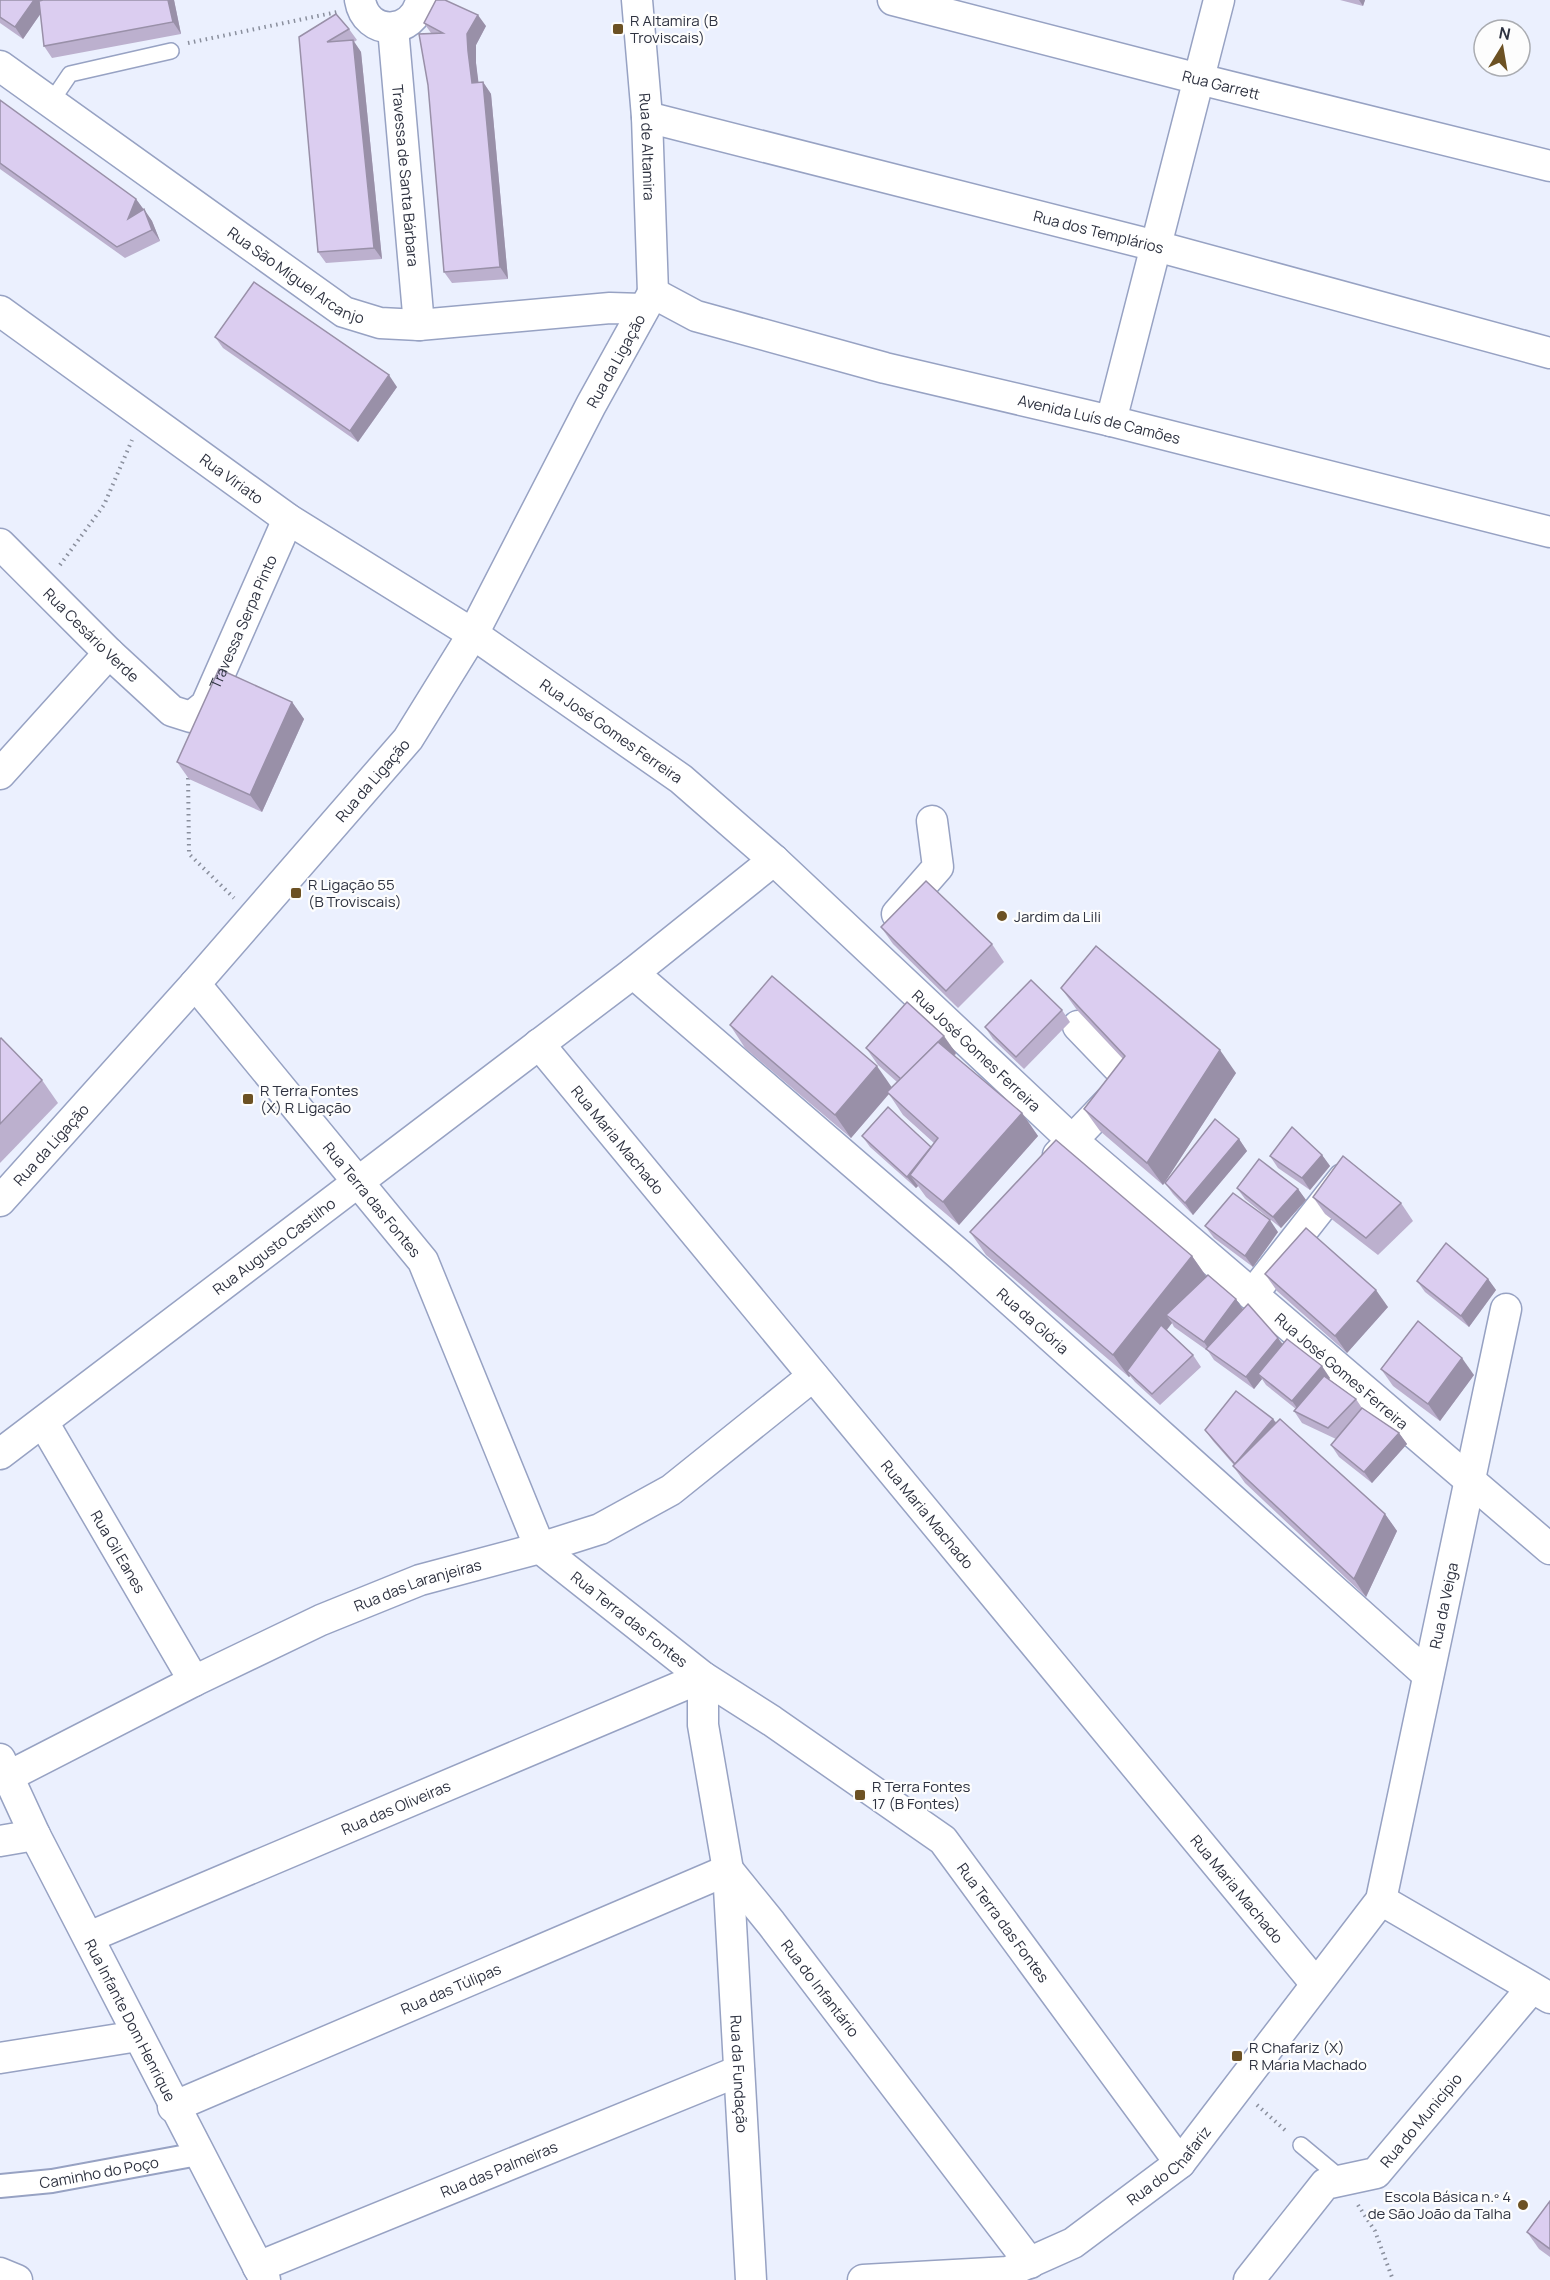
<svg xmlns="http://www.w3.org/2000/svg" width="1550" height="2280" viewBox="0 0 1550 2280" font-family="Manrope,sans-serif">
<style>
.lines{fill:none;stroke-linecap:round;stroke-linejoin:round}
.service-casing{stroke:#97a2c3;stroke-width:18}
.pedestrian-casing{stroke:#97a2c3;stroke-width:26}
.minor-casing{stroke:#97a2c3;stroke-width:33}
.path{stroke:#8a8f9d;stroke-width:4;stroke-dasharray:1.5 4.5;stroke-linecap:butt}
.service{stroke:#fff;stroke-width:15}
.pedestrian{stroke:#fff;stroke-width:22}
.minor{stroke:#fff;stroke-width:30}
.wall{fill:#bcb0ce}
.shaded-wall{fill:#9990a8}
.building{fill:#dbcdf0;stroke:#9990a8;stroke-width:1.5}
.poi-dot{fill:#6c5123;stroke:#fdfdfd;stroke-width:2}
.labels{text-anchor:middle;dominant-baseline:central;stroke-width:4.5;stroke-linejoin:round;paint-order:stroke}
.poi-label{font-size:15px;fill:#2e3240;stroke:#fdfdfd;text-anchor:start}
.street-label{font-size:15px;fill:#2e3240;stroke:#fdfdfd}
</style>
<rect width="100%" height="100%" fill="#ebf0fe"/>
<g class="lines">
<!-- service casing -->
<g class="service-casing">
<g id="service">
<path d="M51,102L70,74L171,51"/>
<path d="M1301,2145L1343,2180"/>
</g>
</g>
<!-- pedestrian casing -->
<g class="pedestrian-casing">
<g id="pedestrian">
<path id="s1" d="M0,2186L52,2181L198,2154"/>
</g>
</g>
<!-- minor casing -->
<g class="minor-casing">
<g id="minor">
<path d="M360,0C366,37 414,36 421,0"/>
<path id="s2" d="M637,0L647,117L653,293"/>
<path id="s3" d="M893,0L1199,79L1550,166"/>
<path id="s4" d="M393,28L419,325"/>
<path id="s5" d="M0,66L344,312L380,323L419,325L610,308L643,309"/>
<path id="s6" d="M647,117L1156,246L1550,353"/>
<path id="s7" d="M653,293L696,316L885,368L1111,421L1550,532"/>
<path id="s8" d="M0,311L288,519L473,634L681,779L774,860L1072,1140L1550,1549"/>
<path d="M1111,421L1219,0"/>
<path id="s9" d="M0,544L109,653L172,711L191,717L206,705L288,519"/>
<path d="M0,774L109,653"/>
<path d="M897,914L938,867L932,821"/>
<path id="s10" d="M633,973L961,1256L1428,1675"/>
<path id="s11" d="M195,984L423,1261L540,1548L703,1677L772,1721L943,1840L1180,2163"/>
<path id="s12" d="M539,1044L1316,1984"/>
<path d="M1058,1155L1130,1080L1078,1026"/>
<path id="s13" d="M0,1201L195,984L408,739L473,634L591,405L653,293"/>
<path d="M1252,1295L1343,1179"/>
<path id="s14" d="M43,1422L194,1681"/>
<path id="s15" d="M0,1454L633,973L774,860"/>
<path id="s16" d="M0,1759L35,1835L265,2280"/>
<path id="s17" d="M7,1777L194,1681L321,1620L420,1580L540,1548L600,1529L671,1490L813,1376"/>
<path d="M0,1841L35,1835"/>
<path id="s18" d="M728,1870L771,1923L1030,2263"/>
<path d="M1381,1900L1550,1998"/>
<path id="s19" d="M89,1937L703,1677V1725L728,1870L751,2280"/>
<path d="M0,2058L138,2036"/>
<path id="s20" d="M173,2107L728,1870"/>
<path id="s21" d="M258,2267L739,2071"/>
<path d="M0,2273L17,2280"/>
<path id="s22" d="M863,2280L1008,2272L1073,2243L1180,2163L1381,1900L1506,1309"/>
<path id="s23" d="M1249,2280L1325,2184L1376,2173L1531,1989"/>
</g>
</g>
<!-- path -->
<g class="path">
<path d="M188,43L337,12"/>
<path d="M60,565L104,505L132,440"/>
<path d="M188,772L189,854L234,898"/>
<path d="M1257,2105L1287,2132"/>
<path d="M1358,2205L1375,2231L1393,2280"/>
</g>
<!-- service -->
<use href="#service" class="service"/>
<!-- pedestrian -->
<use href="#pedestrian" class="pedestrian"/>
<!-- minor -->
<use href="#minor" class="minor"/>
</g>
<!-- wall -->
<g class="wall">
<path d="M0,0H174L181,34L52,58L44,46L41,13L23,39L0,23Z"/>
<path d="M1340,0H1365L1363,6Z"/>
<path d="M424,23L486,26L476,45V63L478,82H483L491,94L508,279L452,283L444,272L431,33Z"/>
<path d="M349,29L357,40L354,42L361,52L382,259L326,263L318,252L299,37Z"/>
<path d="M0,100L136,199L152,221L160,241L125,258L0,169Z"/>
<path d="M215,337L397,387L358,442L223,348Z"/>
<path d="M292,702L304,719L262,812L189,779L177,762Z"/>
<path d="M881,927L992,944L1004,962L958,1008L893,944Z"/>
<path d="M1061,988L1236,1073L1163,1185L1100,1131L1084,1109L1123,1059L1077,1010Z"/>
<path d="M1062,1010L1070,1022L1024,1069L993,1039L985,1027Z"/>
<path d="M730,1025L892,1088L897,1082L878,1065L866,1048L956,1053L955,1056L1022,1113L1038,1136L959,1225L926,1197L918,1186L916,1188L870,1147L862,1136L931,1147L934,1143L903,1115L889,1094L851,1138L745,1048Z"/>
<path d="M0,1039L42,1080L58,1103L0,1163Z"/>
<path d="M1239,1139L1247,1151L1193,1215L1173,1194L1165,1183Z"/>
<path d="M1322,1155L1330,1166L1310,1190L1278,1168L1270,1156Z"/>
<path d="M1237,1188L1298,1189L1306,1200L1281,1228L1245,1199Z"/>
<path d="M1313,1197L1401,1203L1413,1221L1378,1255L1325,1214Z"/>
<path d="M1205,1226L1278,1232L1253,1267L1214,1238Z"/>
<path d="M970,1232L1192,1256L1207,1277L1283,1344L1330,1378L1329,1379L1356,1399L1362,1408L1399,1433L1407,1444L1372,1483L1339,1457L1331,1445L1336,1439L1302,1423L1294,1411L1296,1409L1266,1385L1262,1379L1254,1389L1214,1360L1208,1351L1174,1327L1172,1323L1167,1330L1193,1355L1201,1367L1160,1405L1135,1382L1130,1376L1129,1377L986,1255Z"/>
<path d="M1265,1274L1388,1307L1347,1353L1277,1291Z"/>
<path d="M1488,1279L1496,1290L1469,1327L1425,1292L1417,1281Z"/>
<path d="M1381,1369L1474,1375L1440,1421L1393,1386Z"/>
<path d="M1273,1419L1276,1422L1385,1514L1397,1531L1366,1597L1245,1483L1233,1466L1234,1465L1213,1441L1205,1430Z"/>
<path d="M1550,2201V2257L1539,2249L1527,2232Z"/>
</g>
<!-- shaded-wall -->
<g class="shaded-wall">
<path d="M34,0H50L23,39L15,27Z"/>
<path d="M168,0H174L181,34L173,22Z"/>
<path d="M1359,0H1365L1363,6Z"/>
<path d="M478,15L486,26L476,45V63L480,94L472,83L468,51L467,34Z"/>
<path d="M353,40L361,52L382,259L374,248Z"/>
<path d="M483,82L491,94L508,279L500,267Z"/>
<path d="M136,199L144,210L128,219Z"/>
<path d="M144,209L152,221L160,241L152,230Z"/>
<path d="M389,375L397,387L358,442L350,431Z"/>
<path d="M292,702L304,719L262,812L250,795Z"/>
<path d="M944,1036L956,1053L915,1099L903,1081Z"/>
<path d="M1220,1050L1236,1073L1163,1185L1147,1163Z"/>
<path d="M877,1066L893,1089L851,1138L835,1115Z"/>
<path d="M1022,1113L1038,1136L959,1225L943,1202Z"/>
<path d="M1239,1139L1247,1151L1193,1215L1185,1203Z"/>
<path d="M933,1148L910,1175L918,1186L916,1188L907,1177Z"/>
<path d="M1322,1155L1330,1166L1310,1190L1302,1178Z"/>
<path d="M1298,1189L1306,1200L1281,1228L1273,1217Z"/>
<path d="M1270,1220L1278,1232L1253,1267L1245,1256Z"/>
<path d="M1192,1256L1208,1279L1166,1315L1172,1323L1131,1374L1127,1371L1130,1376L1129,1377L1113,1355Z"/>
<path d="M1488,1279L1496,1290L1469,1327L1461,1316Z"/>
<path d="M1376,1290L1388,1307L1347,1353L1335,1336Z"/>
<path d="M1236,1299L1244,1311L1210,1351L1204,1342Z"/>
<path d="M1278,1338L1287,1350L1258,1374L1262,1379L1254,1389L1246,1377Z"/>
<path d="M1462,1358L1474,1375L1440,1421L1428,1404Z"/>
<path d="M1322,1366L1330,1378L1300,1412L1292,1401Z"/>
<path d="M1273,1419L1281,1430L1235,1464Z"/>
<path d="M1399,1433L1407,1444L1372,1483L1364,1472Z"/>
<path d="M1385,1514L1397,1531L1366,1597L1354,1579Z"/>
</g>
<!-- building -->
<g class="building">
<path d="M0,0H34L15,27L0,17Z"/>
<path d="M43,0H168L173,22L44,46L39,1Z"/>
<path d="M436,0H445L478,15L467,34L468,51L472,83L483,82L500,267L444,272L428,85L419,34L443,33L424,23Z"/>
<path d="M336,14L349,29L327,42L353,40L374,248L318,252L299,37Z"/>
<path d="M0,100L136,199L128,219L144,209L152,230L117,247L0,163Z"/>
<path d="M254,282L389,375L350,431L215,337Z"/>
<path d="M219,669L292,702L250,795L177,762Z"/>
<path d="M926,881L992,944L946,991L881,927Z"/>
<path d="M1096,946L1220,1050L1147,1163L1084,1109L1125,1056L1061,988Z"/>
<path d="M772,976L877,1066L835,1115L730,1025Z"/>
<path d="M1031,980L1062,1010L1016,1057L985,1027Z"/>
<path d="M907,1002L944,1036L901,1079L866,1048Z"/>
<path d="M1,1038L42,1080L0,1124V1039Z"/>
<path d="M938,1042L1022,1113L943,1202L910,1175L938,1138L887,1092Z"/>
<path d="M888,1107L931,1147L907,1177L862,1136Z"/>
<path d="M1215,1119L1239,1139L1185,1203L1165,1183Z"/>
<path d="M1292,1127L1322,1155L1302,1178L1270,1156Z"/>
<path d="M1056,1140L1192,1256L1113,1355L970,1232Z"/>
<path d="M1343,1156L1401,1203L1366,1238L1313,1197Z"/>
<path d="M1259,1159L1298,1189L1273,1217L1237,1188Z"/>
<path d="M1233,1193L1270,1220L1245,1256L1205,1226Z"/>
<path d="M1306,1228L1376,1290L1335,1336L1265,1274Z"/>
<path d="M1446,1243L1488,1279L1461,1316L1417,1281Z"/>
<path d="M1208,1275L1236,1299L1204,1342L1166,1315Z"/>
<path d="M1248,1304L1278,1338L1246,1377L1206,1349Z"/>
<path d="M1418,1321L1462,1358L1428,1404L1381,1369Z"/>
<path d="M1161,1325L1193,1355L1152,1394L1127,1371Z"/>
<path d="M1287,1339L1322,1366L1292,1401L1258,1374Z"/>
<path d="M1324,1376L1356,1399L1328,1428L1294,1411Z"/>
<path d="M1236,1391L1273,1419L1235,1464L1205,1430Z"/>
<path d="M1362,1408L1399,1433L1364,1472L1331,1445Z"/>
<path d="M1280,1419L1385,1514L1354,1579L1233,1466Z"/>
<path d="M1550,2201V2249L1527,2232Z"/>
</g>
<!-- markers -->
<g class="poi-dot">
<rect x="612" y="23" width="12" height="12" rx="3"/>
<rect x="290" y="887" width="12" height="12" rx="3"/>
<circle cx="1002" cy="916" r="6"/>
<rect x="242" y="1093" width="12" height="12" rx="3"/>
<rect x="854" y="1789" width="12" height="12" rx="3"/>
<rect x="1231" y="2050" width="12" height="12" rx="3"/>
<circle cx="1523" cy="2205" r="6"/>
</g>
<g class="labels">
<!-- poi labels -->
<g class="poi-label">
<text x="630" y="20">R Altamira (B<tspan x="630" dy="17">Troviscais)</tspan></text>
<text x="308" y="884">R Ligação 55<tspan x="308" dy="17">(B Troviscais)</tspan></text>
<text x="1014" y="916">Jardim da Lili</text>
<text x="260" y="1090">R Terra Fontes<tspan x="260" dy="17">(X) R Ligação</tspan></text>
<text x="872" y="1786">R Terra Fontes<tspan x="872" dy="17">17 (B Fontes)</tspan></text>
<text x="1249" y="2047">R Chafariz (X)<tspan x="1249" dy="17">R Maria Machado</tspan></text>
<text x="1511" y="2196" text-anchor="end">Escola Básica n.º 4<tspan x="1511" dy="17">de São João da Talha</tspan></text>
</g>
<!-- street labels -->
<g class="street-label">
<text stroke="none"><textPath href="#s3" startOffset="339">Rua Garrett</textPath></text>
<text stroke="none"><textPath href="#s2" startOffset="147">Rua de Altamira</textPath></text>
<text stroke="none"><textPath href="#s4" startOffset="148">Travessa de Santa Bárbara</textPath></text>
<text stroke="none"><textPath href="#s6" startOffset="466">Rua dos Templários</textPath></text>
<text stroke="none"><textPath href="#s5" startOffset="363">Rua São Miguel Arcanjo</textPath></text>
<text stroke="none"><textPath href="#s13" startOffset="1048">Rua da Ligação</textPath></text>
<text stroke="none"><textPath href="#s7" startOffset="465">Avenida Luís de Camões</textPath></text>
<text stroke="none"><textPath href="#s8" startOffset="286">Rua Viriato</textPath></text>
<text stroke="none"><textPath href="#s9" startOffset="370">Travessa Serpa Pinto</textPath></text>
<text stroke="none"><textPath href="#s9" startOffset="129">Rua Cesário Verde</textPath></text>
<text stroke="none"><textPath href="#s8" startOffset="742">Rua José Gomes Ferreira</textPath></text>
<text stroke="none"><textPath href="#s13" startOffset="562">Rua da Ligação</textPath></text>
<text stroke="none"><textPath href="#s8" startOffset="1228">Rua José Gomes Ferreira</textPath></text>
<text stroke="none"><textPath href="#s12" startOffset="124">Rua Maria Machado</textPath></text>
<text stroke="none"><textPath href="#s13" startOffset="76">Rua da Ligação</textPath></text>
<text stroke="none"><textPath href="#s11" startOffset="279">Rua Terra das Fontes</textPath></text>
<text stroke="none"><textPath href="#s15" startOffset="344">Rua Augusto Castilho</textPath></text>
<text stroke="none"><textPath href="#s10" startOffset="530">Rua da Glória</textPath></text>
<text stroke="none"><textPath href="#s8" startOffset="1714">Rua José Gomes Ferreira</textPath></text>
<text stroke="none"><textPath href="#s12" startOffset="610">Rua Maria Machado</textPath></text>
<text stroke="none"><textPath href="#s14" startOffset="150">Rua Gil Eanes</textPath></text>
<text stroke="none"><textPath href="#s17" startOffset="454">Rua das Laranjeiras</textPath></text>
<text stroke="none"><textPath href="#s22" startOffset="982">Rua da Veiga</textPath></text>
<text stroke="none"><textPath href="#s11" startOffset="783">Rua Terra das Fontes</textPath></text>
<text stroke="none"><textPath href="#s19" startOffset="333">Rua das Oliveiras</textPath></text>
<text stroke="none"><textPath href="#s12" startOffset="1096">Rua Maria Machado</textPath></text>
<text stroke="none"><textPath href="#s11" startOffset="1269">Rua Terra das Fontes</textPath></text>
<text stroke="none"><textPath href="#s20" startOffset="302">Rua das Túlipas</textPath></text>
<text stroke="none"><textPath href="#s18" startOffset="150">Rua do Infantário</textPath></text>
<text stroke="none"><textPath href="#s16" startOffset="292">Rua Infante Dom Henrique</textPath></text>
<text stroke="none"><textPath href="#s19" startOffset="1066">Rua da Fundação</textPath></text>
<text stroke="none"><textPath href="#s23" startOffset="244">Rua do Município</textPath></text>
<text stroke="none"><textPath href="#s22" startOffset="340">Rua do Chafariz</textPath></text>
<text stroke="none"><textPath href="#s21" startOffset="260">Rua das Palmeiras</textPath></text>
<text stroke="none"><textPath href="#s1" startOffset="100">Caminho do Poço</textPath></text>
</g>
</g>
<!-- north arrow -->
<g transform="translate(1502 48) rotate(11)"><circle r="28" fill="#fdfdfd" stroke="#aaacb1" stroke-width="1.5"/>
<path d="M0-4.5L10 22L0 15L-10 22Z" fill="#6c5123"/>
<text y="-9" font-size="16" font-weight="bold" text-anchor="middle" fill="#2e3240">N</text>
</g>
</svg>
